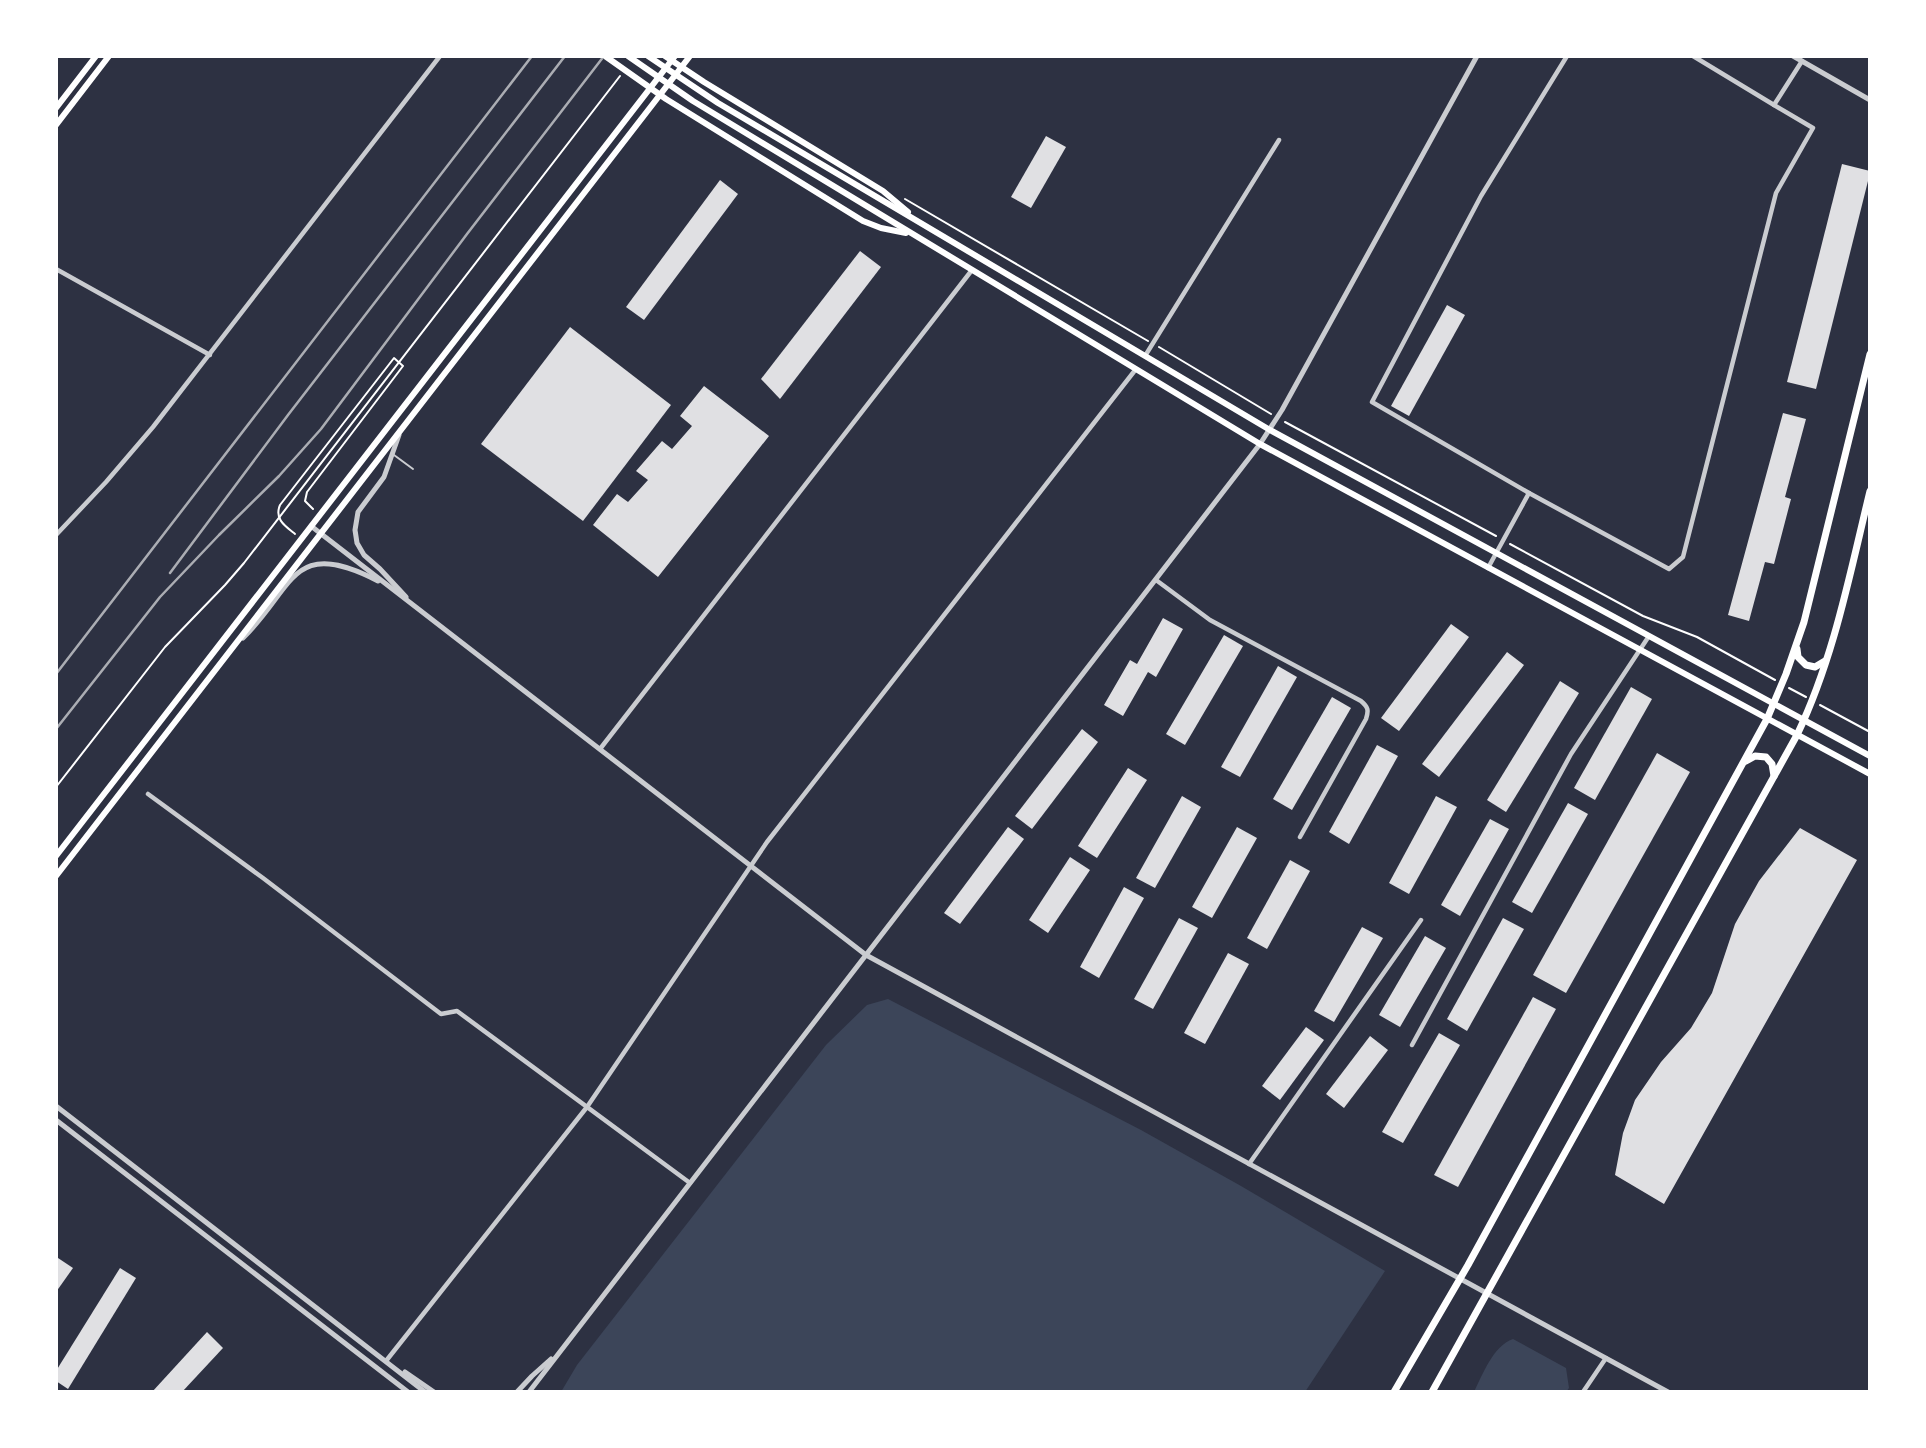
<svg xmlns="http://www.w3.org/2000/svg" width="1926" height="1448" viewBox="0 0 1926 1448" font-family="Quicksand,sans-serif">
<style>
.green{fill:#3c4559}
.building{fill:#e0e0e3}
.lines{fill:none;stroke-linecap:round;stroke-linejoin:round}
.path{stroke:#fff;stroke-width:2}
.service{stroke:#caccd0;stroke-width:2}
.minor{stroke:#caccd0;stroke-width:4.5}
.tertiary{stroke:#caccd0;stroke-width:5}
.secondary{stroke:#fff;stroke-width:6}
.primary{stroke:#fff;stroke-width:7}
.rail{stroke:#abadb3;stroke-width:2.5}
</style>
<rect width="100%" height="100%" fill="#2d3142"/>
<!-- green -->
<g class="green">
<path d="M888,999L1141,1130L1241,1186L1385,1271L1305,1392H561L577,1365L826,1045L867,1005Z"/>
<path d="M1513,1339L1566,1368L1569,1388L1566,1392H1474C1483,1374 1493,1346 1513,1339Z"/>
</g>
<!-- building -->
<g class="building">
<path d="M1046,136L1066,147L1031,208L1011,197Z"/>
<path d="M1842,164L1870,171V173L1816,389L1787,382Z"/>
<path d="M720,180L738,194L644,320L626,307Z"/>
<path d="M860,251L881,267L780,399L761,379Z"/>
<path d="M1447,305L1465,315L1409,416L1391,406Z"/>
<path d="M570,327L671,405L583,521L481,444Z"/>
<path d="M704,386L769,436L658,577L593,525L617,494L628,502L648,480L636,471L662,441L672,449L692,426L680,416Z"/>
<path d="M1783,413L1806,419L1785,497L1791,499L1774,564L1765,562L1749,621L1728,615Z"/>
<path d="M1163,618L1183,629L1156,677L1148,672L1123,716L1104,705L1130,660L1137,664Z"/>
<path d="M1451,624L1469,637L1399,731L1381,718Z"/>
<path d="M1224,635L1243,646L1185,745L1166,734Z"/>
<path d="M1507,652L1524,665L1439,777L1422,764Z"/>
<path d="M1278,666L1297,677L1240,777L1221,767Z"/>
<path d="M1560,681L1579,693L1506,812L1487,800Z"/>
<path d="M1631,687L1652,699L1595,800L1574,788Z"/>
<path d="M1332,697L1351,708L1292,810L1273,799Z"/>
<path d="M1082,729L1098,742L1032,829L1015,816Z"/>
<path d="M1377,745L1398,756L1349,844L1329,832Z"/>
<path d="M1657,753L1690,772L1566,993L1533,975Z"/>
<path d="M1128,768L1147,780L1097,858L1078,846Z"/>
<path d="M1182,796L1201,807L1155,888L1136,878Z"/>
<path d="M1436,796L1457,807L1409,894L1389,883Z"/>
<path d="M1568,803L1588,814L1532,913L1512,902Z"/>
<path d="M1490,819L1509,829L1460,916L1441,905Z"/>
<path d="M1008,827L1024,839L960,924L944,913Z"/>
<path d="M1237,827L1257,838L1212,918L1192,907Z"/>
<path d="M1800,828L1857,860L1664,1204L1615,1175L1623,1133L1635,1100L1661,1062L1691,1028L1712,993L1735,924L1759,881Z"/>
<path d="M1070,857L1090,870L1048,933L1029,920Z"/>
<path d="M1290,860L1310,871L1267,949L1247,938Z"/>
<path d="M1124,887L1144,898L1099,978L1080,967Z"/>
<path d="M1179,918L1198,928L1153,1009L1134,999Z"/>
<path d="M1503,918L1524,929L1467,1031L1447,1019Z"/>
<path d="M1362,927L1383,938L1334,1022L1314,1011Z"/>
<path d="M1425,936L1446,948L1400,1027L1379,1015Z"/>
<path d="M1228,953L1249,964L1205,1044L1184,1033Z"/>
<path d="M1533,997L1556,1009L1458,1187L1434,1175Z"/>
<path d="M1306,1027L1324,1040L1280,1100L1262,1086Z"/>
<path d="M1439,1033L1460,1045L1403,1143L1382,1132Z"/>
<path d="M1370,1036L1388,1050L1344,1108L1326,1094Z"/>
<path d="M58,1258L73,1268L56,1292V1261Z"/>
<path d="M120,1268L136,1278L68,1389L56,1381V1371Z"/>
<path d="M207,1332L223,1348L182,1392H152Z"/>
</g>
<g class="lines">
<!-- path -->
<g class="path">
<path d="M905,199L1148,341"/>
<path d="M1159,347L1271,414"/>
<path d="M1285,422L1496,536"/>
<path d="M295,534C285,526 274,519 280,505L394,358L403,366L307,492L305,501L313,509"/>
<path d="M1510,544L1643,616L1697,637L1775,680"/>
<path d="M1789,688L1806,697"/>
<path d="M1820,705L1870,732"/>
<path d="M56,787L165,647L225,585L244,563L620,76"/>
</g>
<!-- service -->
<path class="service" d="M394,455L413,469"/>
<!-- minor -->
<g class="minor">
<path d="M1693,56L1774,105L1802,61"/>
<path d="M56,269L210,355"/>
<path d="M1145,356L1279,140"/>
<path d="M1529,493L1669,569L1683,557L1776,193L1813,128L1774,105"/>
<path d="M56,535L106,482L153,427L440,56"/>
<path d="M1488,568L1529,493L1372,402L1481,196L1567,56"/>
<path d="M1156,580L1210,620L1361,701C1368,707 1369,710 1366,719L1300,837"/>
<path d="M600,749L972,270"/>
<path d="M148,794L263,878L441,1014L457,1011L690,1183"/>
<path d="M1412,1045L1571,754L1649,636"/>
<path d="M1249,1164L1421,920"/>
<path d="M386,1361L587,1107L767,842L1136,369"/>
<path d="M1583,1392L1606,1358"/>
</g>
<!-- tertiary -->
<g class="tertiary">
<path d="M1793,56L1870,100"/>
<path d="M399,435L384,477L358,512L355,530L357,543L364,555L380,569L406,597"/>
<path d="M311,526L866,955L1668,1392"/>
<path d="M243,638C295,587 291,536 378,581"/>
<path d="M56,1106L425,1392"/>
<path d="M56,1120L408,1392"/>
<path d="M405,1372L434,1392"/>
<path d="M517,1392L532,1376L551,1359"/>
<path d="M529,1392L1260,444L1282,410L1477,56"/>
</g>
<!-- secondary -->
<g class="secondary">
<path d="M605,56L666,99L863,221L881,228L906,233"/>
<path d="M628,56L693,101L1260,444L1870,774"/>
<path d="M648,56L718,103L1270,430L1870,756"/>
<path d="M665,56L704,82L883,191L908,212"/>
<path d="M56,108L96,56"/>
<path d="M56,125L109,56"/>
<path d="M56,856L675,56"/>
<path d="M56,876L690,56"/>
</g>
<!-- primary -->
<g class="primary">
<path d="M1797,649L1798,657L1806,665L1815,667L1825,661"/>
<path d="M1746,761L1755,756L1766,757L1772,764L1774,776"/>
<path d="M1394,1392L1468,1265L1767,719L1786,674L1804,622L1870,354"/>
<path d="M1432,1392L1797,735C1834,658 1850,573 1870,491"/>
</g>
<!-- rail -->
<g class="rail">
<path d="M170,573L288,415L565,56"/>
<path d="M56,674L532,56"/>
<path d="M56,729L160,597L219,535L279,476L321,429L467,234L604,56"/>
</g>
</g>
<!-- border -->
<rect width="1926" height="1448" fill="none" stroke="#ffffff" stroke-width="116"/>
</svg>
